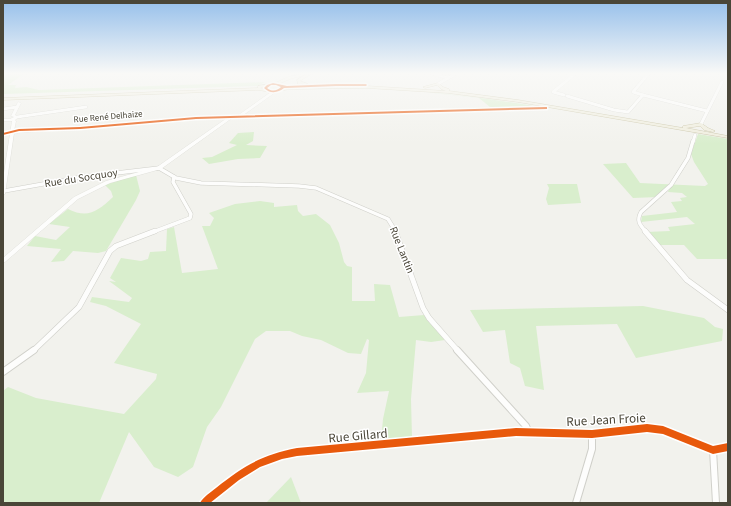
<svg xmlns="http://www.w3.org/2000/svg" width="731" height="506" viewBox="0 0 731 506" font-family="'Source Sans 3',sans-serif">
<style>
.green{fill:#d9eecd}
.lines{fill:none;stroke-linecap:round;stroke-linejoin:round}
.minor-far3-casing{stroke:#d0d0ca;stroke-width:3.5}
.minor-far2-casing{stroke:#d0d0ca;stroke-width:4.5}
.minor-far1-casing{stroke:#d0d0ca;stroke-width:6}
.minor-casing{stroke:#d0d0ca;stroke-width:8}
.tertiary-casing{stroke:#d0d0ca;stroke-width:0.5}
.primary-casing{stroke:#d5d3ba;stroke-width:1}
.trunk-casing{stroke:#cac5a8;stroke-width:1}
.minor-far3{stroke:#fdfdfc;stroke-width:3}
.minor-far2{stroke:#fdfdfc;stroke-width:3.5}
.minor-far1{stroke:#fdfdfc;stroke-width:5}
.minor{stroke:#fdfdfc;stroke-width:6}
.tertiary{fill:#fdfdfc;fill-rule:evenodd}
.primary{fill:#f2f1e4;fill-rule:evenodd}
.trunk{fill:#f0eedf;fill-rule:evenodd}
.cycleway-casing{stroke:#fff;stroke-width:3}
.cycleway{fill:#e8590c;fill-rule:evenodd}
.labels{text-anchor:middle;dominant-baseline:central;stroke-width:3;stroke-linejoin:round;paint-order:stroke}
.far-street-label{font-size:9px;fill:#4a4638;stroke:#fff}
.street-label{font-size:11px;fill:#4a4638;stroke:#fff}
.near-street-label{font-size:13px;fill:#4a4638;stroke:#fff}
</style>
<rect width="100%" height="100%" fill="#f2f2ed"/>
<!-- green -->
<g class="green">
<path d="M3,73H46L24,74L8,85H16L15,88L26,87L39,90L265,82L257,86L3,94Z"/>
<path d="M367,88C425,91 482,97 540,107L526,106V107L371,112L490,107L479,98L424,92Z"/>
<path d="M254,132L253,141L246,145L267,146L260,158L238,159L209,164L202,158L212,157L237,145L229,143L238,133Z"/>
<path d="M698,134L728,139V259H697L684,245H656L646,232L670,231L668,227L695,224L687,217L641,222L642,216L677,212L671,202L682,201L680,198L687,197L682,193L668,192L671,185L658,197L633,198L603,164L626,163L640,183L705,186L708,184L694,162L691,154Z"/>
<path d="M136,175L140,191L136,200L106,251L98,253L73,251L64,261L51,262L61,249L27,246L35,236L56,240L70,227L49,224L68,209C88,219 98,211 113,197L111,191L105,185Z"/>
<path d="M547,184H577L581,203L548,205L546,199L549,188Z"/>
<path d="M260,201L274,203V207L297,205L298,211L303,216L316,214L330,225L339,243L344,262L347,266L352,267V301H375L374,284L390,285L399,317L424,315L445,340L431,342L416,340L411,399L412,438L381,441L383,419L389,391L357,393L366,373L369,340L367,339L361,354L348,353L321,340L302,336L290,331H266L255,339L221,407L207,427L193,467L178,477L154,467L129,432L99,503H3V391L8,387L36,398L124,414L156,379L157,374L114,363L141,324L106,306L90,302L92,297L129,302L132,298L109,281L116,282L110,278L121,258L141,261L148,259L150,252L166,251L167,229L174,227L182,273L218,269L202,226H210L214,218L209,213L235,204Z"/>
<path d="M643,306L704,318L715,327L723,329L722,341L636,358L617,324L536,326L544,390L525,386L520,368L510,363L505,330L483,332L470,310Z"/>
<path d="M291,477L301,503H266Z"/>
</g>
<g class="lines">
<!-- minor-far3 casing -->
<g class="minor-far3-casing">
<g id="minor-far3">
<path d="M431,73L448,78"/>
<path d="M438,84L457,73"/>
<path d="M564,95L553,92L576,73"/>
<path d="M643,95L707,111"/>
<path d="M567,96L614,110L628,112L643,95L633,92L649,73"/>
<path d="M3,109L17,107"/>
<path d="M17,117L86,107"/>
<path d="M701,124L722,82"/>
<path d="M3,134L14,132"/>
<path d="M693,142L695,135"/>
</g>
</g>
<!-- minor-far2 casing -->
<g class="minor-far2-casing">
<g id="minor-far2">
<path d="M4,191L82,177L159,168L176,178L201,183L299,186L316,188L388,219L396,232"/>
<path d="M153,232L190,218L191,214L173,182L174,177"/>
<path d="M646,232C640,225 636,221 641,212L671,185L688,158L693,141"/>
</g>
</g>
<!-- minor-far1 casing -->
<g class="minor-far1-casing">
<g id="minor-far1">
<path d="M395,231L423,308L429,318L458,351"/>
<path d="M645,231L687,280L728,310"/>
<path d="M33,351L79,307L110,251L116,246L155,231"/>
</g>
</g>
<!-- minor casing -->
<g class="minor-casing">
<g id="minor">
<path d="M457,350L526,426L529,433"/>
<path d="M3,372L34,350"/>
<path d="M713,450L716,503"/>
<path d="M204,503C236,477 256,460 297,452L516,432L592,434L647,428L663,430L713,450L728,447"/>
<path d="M576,503L592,449V434"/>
</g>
</g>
<!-- tertiary casing -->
<g class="tertiary-casing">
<path id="tertiary" d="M274,90L277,91L242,116L546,107L548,108L546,109L232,118L161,169L110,183L78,199L5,262L3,263V258L74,197L106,181L157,167L227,118L196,119L14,133L5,194L3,195V179L12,121H3V119H10L14,117L11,116L18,102L21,103L15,115L19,117L15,120L16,121L14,131L196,117L237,116Z"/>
</g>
<!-- primary casing -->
<g class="primary-casing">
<path id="primary" d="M306,73H312L290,79L276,85L273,84L288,77Z"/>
</g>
<!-- trunk casing -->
<g class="trunk-casing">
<g id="trunk">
<path d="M308,73H312L300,81L308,84V86L298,84L297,80Z"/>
<path d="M275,83L289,87L367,86L446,91L441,89L437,85L425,88L423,87L438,83L443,87L449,89V91L518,100L683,128V126L701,123L708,128L715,131L713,132L704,130L700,126L686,128L728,136V138L518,102L448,93L367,88L290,89L272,92L258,90L3,100V98L258,88V86ZM275,85L285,88L272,90L260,88Z"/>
</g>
</g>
<!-- minor-far3 -->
<use href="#minor-far3" class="minor-far3"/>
<!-- minor-far2 -->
<use href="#minor-far2" class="minor-far2"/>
<!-- minor-far1 -->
<use href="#minor-far1" class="minor-far1"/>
<!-- minor -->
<use href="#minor" class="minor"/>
<!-- tertiary -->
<use href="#tertiary" class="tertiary"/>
<!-- primary -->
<use href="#primary" class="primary"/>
<!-- trunk -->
<use href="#trunk" class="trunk"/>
<!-- cycleway casing -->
<g class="cycleway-casing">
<g id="cycleway">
<path d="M273,83L287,86L336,84H366L367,85L366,86H336L284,88C278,93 270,94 264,88L267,85ZM271,85H276L281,87C277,91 272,92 267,88Z"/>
<path d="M546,107H547V109L196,119L80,129L19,131L3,135V133L19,129L80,127L196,117Z"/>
<path d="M647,424L663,426L713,446L728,443V451L713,454L663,434L647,432L592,438L516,436L297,456L282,459L260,467L239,480L210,503H200C203,497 211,492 216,488C243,466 262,455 297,448L516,428L592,430Z"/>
</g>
</g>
<!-- cycleway -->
<use href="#cycleway" class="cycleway"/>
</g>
<!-- sky -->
<linearGradient id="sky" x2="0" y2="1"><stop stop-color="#97c0eb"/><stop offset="0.51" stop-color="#f9f9f7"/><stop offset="1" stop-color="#f9f9f7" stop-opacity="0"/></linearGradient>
<rect width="731" height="144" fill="url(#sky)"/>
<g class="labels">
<!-- far-street labels -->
<g class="far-street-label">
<text transform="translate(108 117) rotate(-5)">Rue René Delhaize</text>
</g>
<!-- street labels -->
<g class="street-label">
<text transform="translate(81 178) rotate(-9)">Rue du Socquoy</text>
<text transform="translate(402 250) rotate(68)">Rue Lantin</text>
</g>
<!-- near-street labels -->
<g class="near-street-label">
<text transform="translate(606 420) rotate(-3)">Rue Jean Froie</text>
<text transform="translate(358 436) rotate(-5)">Rue Gillard</text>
</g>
</g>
<!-- border -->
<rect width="731" height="506" fill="none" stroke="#4a4638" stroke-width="8"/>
</svg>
